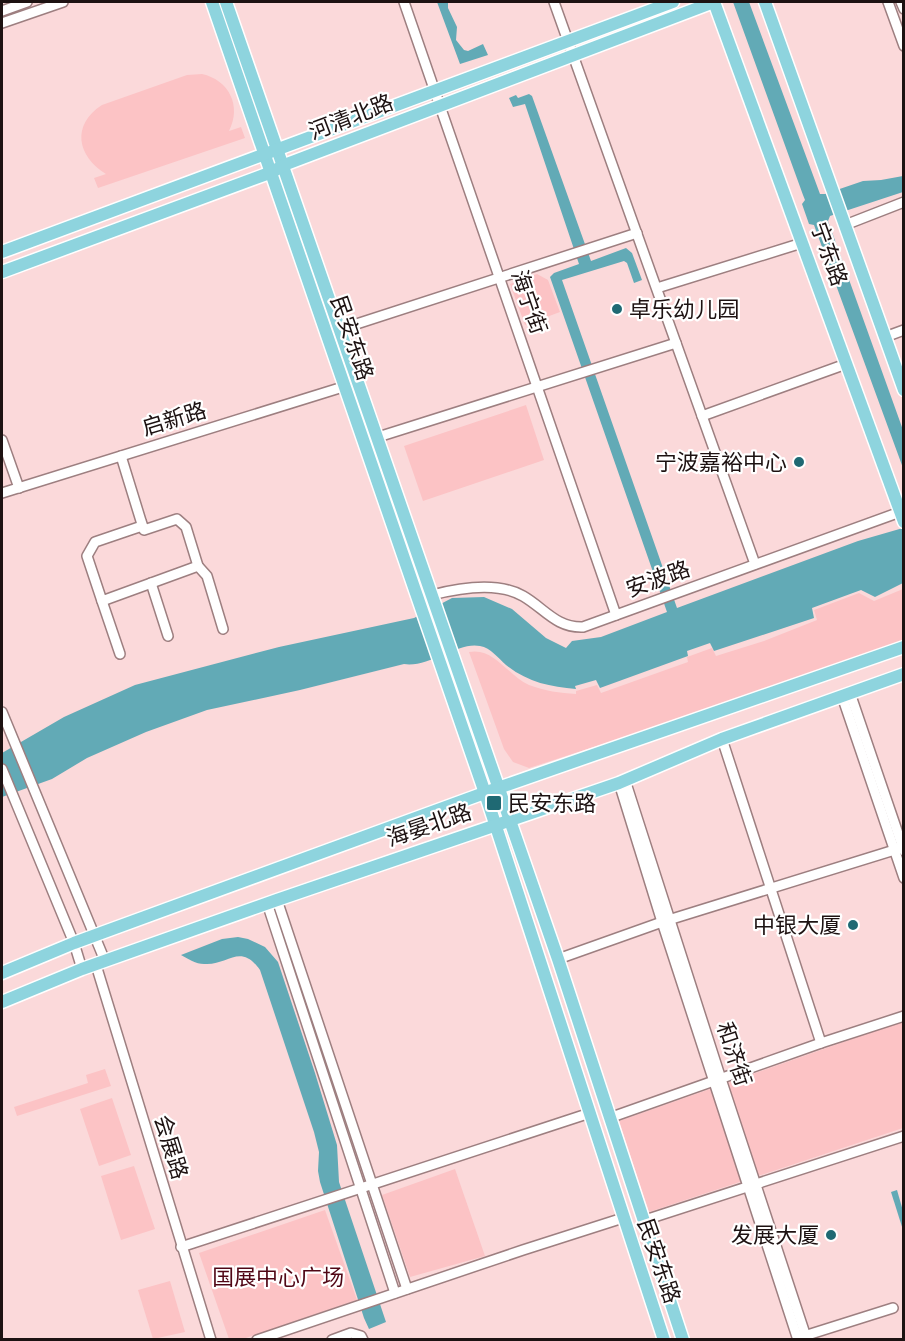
<svg xmlns="http://www.w3.org/2000/svg" width="905" height="1341" viewBox="0 0 905 1341" font-family="Cabin,'Noto Sans SC',sans-serif">
<style>
.green{fill:#fcc3c5}
.water{fill:#62aab6}
.lines{fill:none;stroke-linecap:round;stroke-linejoin:round}
.minor-casing{stroke:#9d7f80;stroke-width:12}
.major-casing{stroke:#fff;stroke-width:15}
.minor{stroke:#fff;stroke-width:9}
.major{stroke:#8ed4de;stroke-width:12}
.poi-dot{fill:#1f6973;stroke:#fff;stroke-width:2}
.labels{text-anchor:middle;dominant-baseline:central;stroke-width:4.5;stroke-linejoin:round;paint-order:stroke}
.street-label{font-size:22px;fill:#1d1212;stroke:#fff}
.poi-label{font-size:22px;fill:#1d1212;stroke:#fff;text-anchor:end}
.park-label{font-size:22px;fill:#500615;stroke:#fff}
</style>
<rect width="100%" height="100%" fill="#fbd9da"/>
<!-- green -->
<g class="green">
<path d="M202,74C229,80 242,106 229,131L241,127L245,138L98,188L94,178L106,174C77,156 71,125 102,105L187,75Z"/>
<path d="M537,274L548,280L560,312L525,325L510,284Z"/>
<path d="M526,405L544,460L423,501L404,446Z"/>
<path d="M903,589V641L680,719L529,768L513,762L504,749L469,652C494,647 507,675 529,685C545,691 560,693 576,694V691L597,685L601,693L688,662L687,657L712,648L716,656L764,641L817,620L814,610L859,593L874,601Z"/>
<path d="M903,1021V1128L649,1212L619,1121Z"/>
<path d="M105,1069L111,1086L17,1116L14,1107L88,1083L86,1075Z"/>
<path d="M112,1098L131,1155L99,1166L80,1109Z"/>
<path d="M134,1166L155,1229L121,1240L101,1176Z"/>
<path d="M455,1169L485,1256L410,1277L382,1195Z"/>
<path d="M325,1210L357,1300L243,1339H229L199,1253Z"/>
<path d="M170,1281L185,1332L153,1339L138,1290Z"/>
</g>
<!-- water -->
<g class="water">
<path d="M437,2H448V8L457,27L456,40L464,50L468,51L483,44L488,55L460,64Z"/>
<path d="M733,2H749L820,194H825L863,181L881,180L903,176V192L833,215L830,216L828,221L903,430V468L814,225L809,224L802,204L805,200L803,195Z"/>
<path d="M529,94L532,96L591,261L626,248L632,253L642,280L634,283L627,263L624,261L562,280L677,608L858,541L903,528V583L875,597L861,590L812,608L814,618L714,651L710,643L687,651L688,656L600,688L596,680L575,686L576,689C550,687 527,682 506,665C498,658 491,648 480,646C459,641 429,668 404,664L300,690L207,710L146,732L87,758L52,779L2,797V753L64,717L135,685L279,647L414,618L452,598L484,597L512,609L546,638L566,648L572,641L601,637L667,612L550,277L554,273L579,264L525,104L513,107L509,98L516,95L518,98Z"/>
<path d="M238,937L248,939L265,947L278,962L315,1073L337,1145L339,1182L386,1322L369,1329L364,1318L320,1182L318,1171L319,1152L314,1132L260,970C240,942 228,966 204,964C196,964 188,959 181,955L222,939Z"/>
<path d="M897,1190L903,1211V1230L891,1192Z"/>
</g>
<g class="lines">
<!-- minor casing -->
<g class="minor-casing">
<g id="minor">
<path d="M404,2L616,615"/>
<path d="M554,2L755,564"/>
<path d="M888,2L904,46"/>
<path d="M901,2L904,9"/>
<path d="M2,11L27,2"/>
<path d="M2,23L63,2"/>
<path d="M845,225L904,202"/>
<path d="M657,288L802,243"/>
<path d="M341,329L637,233"/>
<path d="M885,337L904,330"/>
<path d="M702,416L846,364"/>
<path d="M378,437L676,343"/>
<path d="M2,440L19,488"/>
<path d="M121,456L141,521L144,530L177,519L186,527L198,566L102,601L87,556L95,542L142,526"/>
<path d="M2,493L359,382"/>
<path d="M198,566L207,576L223,629"/>
<path d="M151,583L168,636"/>
<path d="M432,595C459,588 497,581 523,596C544,608 556,628 583,627L900,512"/>
<path d="M102,601L120,654"/>
<path d="M850,693L904,851"/>
<path d="M842,696L904,878"/>
<path d="M2,712L105,961"/>
<path d="M2,769L74,943L82,969"/>
<path d="M625,780L721,1079L807,1340"/>
<path d="M619,783L662,922L798,1340"/>
<path d="M277,900L407,1289"/>
<path d="M267,903L395,1293"/>
<path d="M558,959L662,922L904,847"/>
<path d="M96,965L211,1340"/>
<path d="M821,1043L904,1016"/>
<path d="M612,1117L821,1043L722,739"/>
<path d="M645,1220L904,1136"/>
<path d="M181,1247L590,1113"/>
<path d="M801,1337L893,1308"/>
<path d="M257,1340L523,1250L623,1218"/>
<path d="M332,1340L351,1333L361,1336L363,1340"/>
</g>
</g>
<!-- major casing -->
<g class="major-casing">
<g id="major">
<path d="M212,2L485,793L664,1340"/>
<path d="M226,2L558,959L683,1340"/>
<path d="M714,2L904,522"/>
<path d="M765,2L904,390"/>
<path d="M2,252L673,2"/>
<path d="M2,272L272,172L284,165L714,2"/>
<path d="M2,973L74,943L498,788L904,647"/>
<path d="M2,1002L82,969L277,900L619,783L722,739L904,674"/>
</g>
</g>
<!-- minor -->
<use href="#minor" class="minor"/>
<!-- major -->
<use href="#major" class="major"/>
</g>
<!-- markers -->
<g class="poi-dot">
<circle cx="617" cy="309" r="6"/>
<circle cx="799" cy="462" r="6"/>
<rect x="486" y="795" width="16" height="16" rx="3"/>
<circle cx="853" cy="925" r="6"/>
<circle cx="831" cy="1235" r="6"/>
</g>
<g class="labels">
<!-- street labels -->
<g class="street-label">
<text transform="translate(351 117) rotate(-21)">河清北路</text>
<text transform="translate(829 254) rotate(70)">宁东路</text>
<text transform="translate(529 302) rotate(71)">海宁街</text>
<text transform="translate(352 338) rotate(71)">民安东路</text>
<text transform="translate(174 419) rotate(-17)">启新路</text>
<text transform="translate(658 579) rotate(-20)">安波路</text>
<text transform="translate(429 825) rotate(-19)">海晏北路</text>
<text transform="translate(734 1054) rotate(72)">和济街</text>
<text transform="translate(171 1147) rotate(73)">会展路</text>
<text transform="translate(659 1261) rotate(71)">民安东路</text>
</g>
<!-- poi labels -->
<g class="poi-label">
<text x="629" y="309" text-anchor="start">卓乐幼儿园</text>
<text x="787" y="462">宁波嘉裕中心</text>
<text x="508" y="803" text-anchor="start">民安东路</text>
<text x="841" y="925">中银大厦</text>
<text x="819" y="1235">发展大厦</text>
</g>
<!-- park labels -->
<g class="park-label">
<text x="278" y="1277">国展中心广场</text>
</g>
</g>
<!-- border -->
<rect width="905" height="1341" fill="none" stroke="#1d1212" stroke-width="6"/>
</svg>
